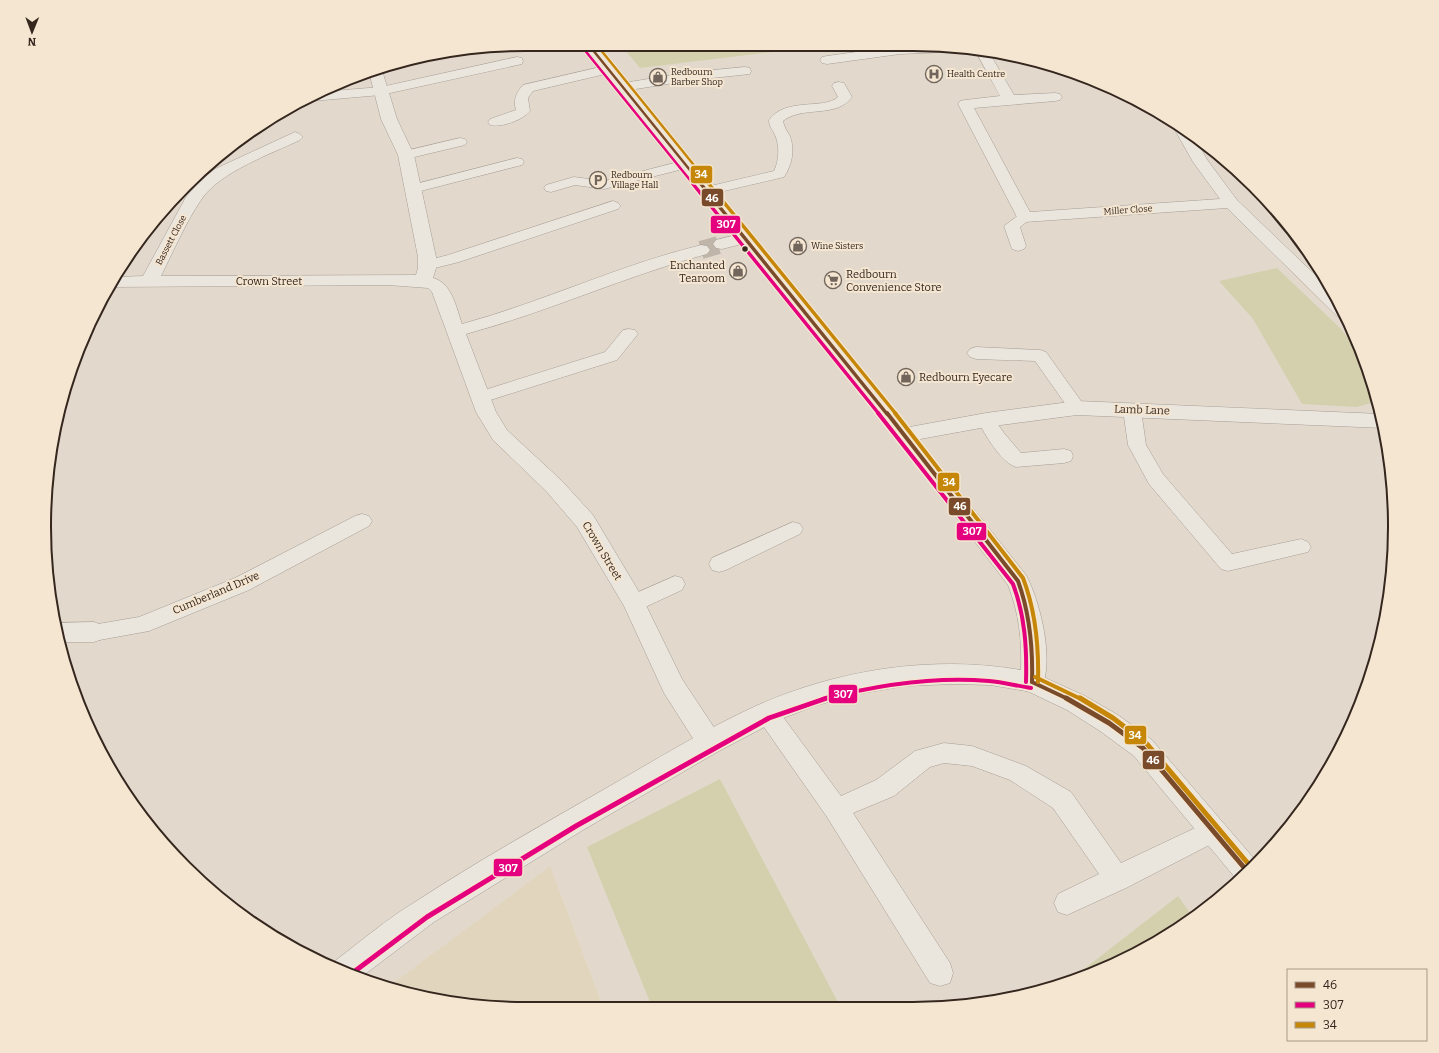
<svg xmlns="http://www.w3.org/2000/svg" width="1439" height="1053" viewBox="0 0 1439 1053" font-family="Bitter,serif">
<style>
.farmland{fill:#e1d6bd}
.green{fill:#d4d0ae}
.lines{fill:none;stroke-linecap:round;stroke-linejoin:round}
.minor-tunnel{stroke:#bfb5a9;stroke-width:18;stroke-dasharray:18 9;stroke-linecap:butt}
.service-casing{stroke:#a79e95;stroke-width:1}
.minor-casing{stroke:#a79e95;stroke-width:1}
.tertiary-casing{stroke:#a79e95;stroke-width:1}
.service{fill:#eae5dd;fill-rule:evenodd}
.minor{fill:#eae5dd;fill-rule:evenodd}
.tertiary{fill:#eae5dd;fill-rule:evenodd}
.bus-1-far3-casing{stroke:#f4e6d1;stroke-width:4.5}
.bus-1-far2-casing{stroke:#f4e6d1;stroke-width:6}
.bus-1-far1-casing{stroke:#f4e6d1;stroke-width:7}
.bus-1-casing{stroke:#f4e6d1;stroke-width:8}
.bus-2-far3-casing{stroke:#f4e6d1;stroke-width:4.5}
.bus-2-far2-casing{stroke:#f4e6d1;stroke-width:6}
.bus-2-far1-casing{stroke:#f4e6d1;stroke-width:7}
.bus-2-casing{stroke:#f4e6d1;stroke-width:8}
.bus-3-far3-casing{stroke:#f4e6d1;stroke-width:4.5}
.bus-3-far2-casing{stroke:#f4e6d1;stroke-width:6}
.bus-3-far1-casing{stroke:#f4e6d1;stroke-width:7}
.bus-3-casing{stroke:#f4e6d1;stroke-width:8}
.bus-1-far3{stroke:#7a4b2a;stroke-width:2.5}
.bus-1-far2{stroke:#7a4b2a;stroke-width:3.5}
.bus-1-far1{stroke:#7a4b2a;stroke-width:4}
.bus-1{stroke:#7a4b2a;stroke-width:5}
.bus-2-far3{stroke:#e5007d;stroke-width:2.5}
.bus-2-far2{stroke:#e5007d;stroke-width:3.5}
.bus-2-far1{stroke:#e5007d;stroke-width:4}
.bus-2{stroke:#e5007d;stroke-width:5}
.bus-3-far3{stroke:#c68608;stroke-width:2.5}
.bus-3-far2{stroke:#c68608;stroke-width:3.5}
.bus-3-far1{stroke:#c68608;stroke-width:4}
.bus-3{stroke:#c68608;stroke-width:5}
.bus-dot{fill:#35261e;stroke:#f4e6d1;stroke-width:1.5}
.labels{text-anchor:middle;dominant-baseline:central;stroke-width:4;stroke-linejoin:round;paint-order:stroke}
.far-poi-label{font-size:9px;fill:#35261e;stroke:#f4e6d1;text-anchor:start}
.far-street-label{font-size:9px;fill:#35261e;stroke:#f4e6d1}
.poi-label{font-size:11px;fill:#35261e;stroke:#f4e6d1;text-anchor:start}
.street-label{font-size:11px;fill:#35261e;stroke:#f4e6d1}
.rim{fill:none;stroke:#35261e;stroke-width:2}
.line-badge{stroke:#f4e6d1;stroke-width:1.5}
.badge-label{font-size:11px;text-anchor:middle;font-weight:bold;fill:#fff}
</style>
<rect width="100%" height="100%" fill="#e2d9cc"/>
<!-- farmland -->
<path class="farmland" d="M550,866L603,1007L495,1008L388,987Z"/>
<!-- green -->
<g class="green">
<path d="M620,44H840L640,68Z"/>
<path d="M1277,268L1340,328L1361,354L1378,401L1357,407L1302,404L1253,319L1219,281Z"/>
<path d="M720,779L840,1006L652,1007L587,847Z"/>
<path d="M1178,896L1193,917L1097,972L1070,980Z"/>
</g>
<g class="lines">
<!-- minor-tunnel -->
<path class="minor-tunnel" d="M701,250L722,244"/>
<!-- service casing -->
<g class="service-casing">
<g id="service">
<path d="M517,57L522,58L523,61L522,64L381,95L312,101L307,99L320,92L381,87Z"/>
<path d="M609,65L614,66L615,69L614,72L533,91L528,98L530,111C523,120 501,128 490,125L488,122L490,119L516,110C513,100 516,93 523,85Z"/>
<path d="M745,67L750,68L751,71L750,74L693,80L623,91L618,90L616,87L618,84L623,83L693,72Z"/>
<path d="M839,82L844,83L852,97C836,119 803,105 783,121C784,127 787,131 790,136C795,150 792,165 784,177L707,195L702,194L700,191L702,188L774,171C779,161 780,146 775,135C773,130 769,127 769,120C785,97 824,110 838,97L832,86L834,83Z"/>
<path d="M460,138L465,139L467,142L465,145L406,159L401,158L399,155L401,152Z"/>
<path d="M517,158L522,159L524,162L522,165L413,193L408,192L406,189L408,186Z"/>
<path d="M686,160L691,161L693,164L691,167L604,189L575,185L551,192L546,191L544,188L546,185L574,177L604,181Z"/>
<path d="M613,201L618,203L621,206L618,209L459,262L427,270L421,268L419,265L421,262L448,255Z"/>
<path d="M1025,212L1030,214L1033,217L1020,227L1026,246L1024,249L1018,251L1012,249L1004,226L1020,214Z"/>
<path d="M629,329L635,330L638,334L617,360L481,403L475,401L472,397L475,393L605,352L623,330Z"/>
<path d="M976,347L1040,350L1046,352L1086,408L1083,412L1077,414L1071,412L1035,361L976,359L970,357L967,353L970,349Z"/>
<path d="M1132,404L1138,406L1141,410L1146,445L1163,474L1232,554L1301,539L1308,542L1311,547L1308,552L1228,571L1221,569L1149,484L1128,445L1123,410L1126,406Z"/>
<path d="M986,414L992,416L1004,433L1021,453L1064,449L1071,451L1073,456L1071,461L1064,463L1016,467C1000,462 985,434 977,420L980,416Z"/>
<path d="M362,514L369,516L372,521L369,526L249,590L149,631L94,641L86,638L83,632L86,626L139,617L235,578L355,516Z"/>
<path d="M793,522L800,524L803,529L800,534L726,570L719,572L712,570L709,564L712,558Z"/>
<path d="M675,576L682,578L685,584L682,590L641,609L634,611L627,609L623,603L627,597Z"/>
<path d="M767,703L775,706L841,796L876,780L915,751L944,743L972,746L1026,766L1071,792L1121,863L1212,820L1221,823L1224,831L1221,839L1126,888L1067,915L1058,912L1054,903L1058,894L1099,874L1053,808L1010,780L972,766L944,763L930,767L894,796L853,813L950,963L953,973L950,983L940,986L930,983L827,817L759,720L756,713L759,706Z"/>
</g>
</g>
<!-- minor casing -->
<g class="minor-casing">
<g id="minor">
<path d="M920,45L952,49L946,52L900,54L827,64L822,63L820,60L822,57L827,56L900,46Z"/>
<path d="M976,52L990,54L1014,95L1055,93L1060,94L1062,97L1060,100L1055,101L974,108L1030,212L1220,199L1193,162L1172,125L1174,122L1193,135L1208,161L1237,200L1331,290L1348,320L1340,319L1227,208L1025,222L1019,221L958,104L960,101L965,100L1000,96Z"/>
<path d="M381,67L397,119L414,155L436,257V268L433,278C452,283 456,307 462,324C543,302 619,265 701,245L707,246L710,250L707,254C625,276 548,312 466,334L496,412L507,430L562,481L593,515L642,597L682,679L719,735L723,743L719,751L710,754L701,751L664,693L624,606L577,527L546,491L493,440L476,412L432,292L428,288L388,285L112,287L118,277L143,276L186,197L201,180L215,169L295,132L300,134L303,137L300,140C271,154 219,172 201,200C186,222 173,252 161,276L416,275L418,268V257L398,155L381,119L369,72Z"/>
<path d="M744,233L750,234L753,238L750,242L722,249L716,248L713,244L716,240Z"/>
<path d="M1077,401L1381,414L1383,428L1077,415L986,427L904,442L897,440L894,435L897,430L904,428L986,413Z"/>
<path d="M94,622L102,625L106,632L102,639L94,642H62L57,623Z"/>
<path d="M1032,672L1085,696L1118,715L1152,740L1257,862L1237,880L1134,756L1100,731L1067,710L1023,689L1020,682L1023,675Z"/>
</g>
</g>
<!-- tertiary casing -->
<g class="tertiary-casing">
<path id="tertiary" d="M581,44H595L911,430L1026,575C1040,601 1055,661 1041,689L1032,692L990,685L953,684L905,686L857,694L814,706L776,721L719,751L583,830L434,922L360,978L332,966L335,961C361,941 387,919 415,902C476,862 540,826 603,790C654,761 705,729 758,705C840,669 933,655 1021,670C1022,640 1019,613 1008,585L897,440Z"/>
</g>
<!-- service -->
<use href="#service" class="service"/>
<!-- minor -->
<use href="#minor" class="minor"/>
<!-- tertiary -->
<use href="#tertiary" class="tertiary"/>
<!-- bus-1-far3 casing -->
<g class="bus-1-far3-casing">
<path id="bus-1-far3" d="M588,44L702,185"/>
</g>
<!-- bus-1-far2 casing -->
<g class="bus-1-far2-casing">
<path id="bus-1-far2" d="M701,184L887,414"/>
</g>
<!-- bus-1-far1 casing -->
<g class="bus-1-far1-casing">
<g id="bus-1-far1">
<path d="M887,413L1018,581C1030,614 1033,647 1032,682"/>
<path d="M1032,682L1068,699"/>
</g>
</g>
<!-- bus-1 casing -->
<g class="bus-1-casing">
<path id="bus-1" d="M1066,698L1109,723L1143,748L1247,871"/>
</g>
<!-- bus-2-far3 casing -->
<g class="bus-2-far3-casing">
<path id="bus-2-far3" d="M583,48L694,185"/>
</g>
<!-- bus-2-far2 casing -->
<g class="bus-2-far2-casing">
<path id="bus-2-far2" d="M693,184L879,414"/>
</g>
<!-- bus-2-far1 casing -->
<g class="bus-2-far1-casing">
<g id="bus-2-far1">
<path d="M878,413L1013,584C1025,616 1027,648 1026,682"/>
<path d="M823,699C877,685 933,676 989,681C1003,682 1017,686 1031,688"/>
</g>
</g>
<!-- bus-2 casing -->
<g class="bus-2-casing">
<path id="bus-2" d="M351,974L427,917L576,826L769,718L827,698"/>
</g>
<!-- bus-3-far3 casing -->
<g class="bus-3-far3-casing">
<path id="bus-3-far3" d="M596,44L710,185"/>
</g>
<!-- bus-3-far2 casing -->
<g class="bus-3-far2-casing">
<path id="bus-3-far2" d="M709,184L896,414"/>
</g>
<!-- bus-3-far1 casing -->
<g class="bus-3-far1-casing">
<g id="bus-3-far1">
<path d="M895,413L1023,578C1036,612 1039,646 1038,682"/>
<path d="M1035,677L1081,699"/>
</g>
</g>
<!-- bus-3 casing -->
<g class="bus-3-casing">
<path id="bus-3" d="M1080,698L1113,718L1147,744L1251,867"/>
</g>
<!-- bus-1-far3 -->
<use href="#bus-1-far3" class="bus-1-far3"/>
<!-- bus-1-far2 -->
<use href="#bus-1-far2" class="bus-1-far2"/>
<!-- bus-1-far1 -->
<use href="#bus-1-far1" class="bus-1-far1"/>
<!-- bus-1 -->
<use href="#bus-1" class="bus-1"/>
<!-- bus-2-far3 -->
<use href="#bus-2-far3" class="bus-2-far3"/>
<!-- bus-2-far2 -->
<use href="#bus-2-far2" class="bus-2-far2"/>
<!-- bus-2-far1 -->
<use href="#bus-2-far1" class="bus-2-far1"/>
<!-- bus-2 -->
<use href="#bus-2" class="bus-2"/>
<!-- bus-3-far3 -->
<use href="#bus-3-far3" class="bus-3-far3"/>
<!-- bus-3-far2 -->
<use href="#bus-3-far2" class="bus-3-far2"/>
<!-- bus-3-far1 -->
<use href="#bus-3-far1" class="bus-3-far1"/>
<!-- bus-3 -->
<use href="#bus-3" class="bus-3"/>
</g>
<!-- icons -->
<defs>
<g id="hospital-ring" transform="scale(0.9)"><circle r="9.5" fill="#f4e6d1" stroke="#72655b" stroke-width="1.5"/><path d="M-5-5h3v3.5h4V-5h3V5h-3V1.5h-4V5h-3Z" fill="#72655b"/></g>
<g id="shop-ring" transform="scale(0.9)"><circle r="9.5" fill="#f4e6d1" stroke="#72655b" stroke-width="1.5"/><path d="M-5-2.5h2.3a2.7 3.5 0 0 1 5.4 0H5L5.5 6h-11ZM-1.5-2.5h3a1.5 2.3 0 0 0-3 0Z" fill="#72655b"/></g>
<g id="parking-ring" transform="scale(0.9)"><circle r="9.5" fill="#f4e6d1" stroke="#72655b" stroke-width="1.5"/><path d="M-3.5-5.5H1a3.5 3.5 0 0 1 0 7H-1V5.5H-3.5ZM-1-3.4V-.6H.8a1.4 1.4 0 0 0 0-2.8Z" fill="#72655b"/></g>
<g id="supermarket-ring" transform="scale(0.9)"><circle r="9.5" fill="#f4e6d1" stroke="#72655b" stroke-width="1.5"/><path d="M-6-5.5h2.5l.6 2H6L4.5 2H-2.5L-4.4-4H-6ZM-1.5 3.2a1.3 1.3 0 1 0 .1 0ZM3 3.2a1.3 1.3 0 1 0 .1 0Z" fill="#72655b"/></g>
</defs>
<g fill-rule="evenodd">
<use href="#hospital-ring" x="934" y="74"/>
<use href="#shop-ring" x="658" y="77"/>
<use href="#parking-ring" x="598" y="180"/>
<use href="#shop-ring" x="798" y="246"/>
<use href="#shop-ring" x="738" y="271"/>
<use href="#supermarket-ring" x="833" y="280"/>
<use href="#shop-ring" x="906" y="377"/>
</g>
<!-- markers -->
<circle class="bus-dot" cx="745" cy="249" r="3.5"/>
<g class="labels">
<!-- far-poi labels -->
<g class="far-poi-label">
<text x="671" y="72">Redbourn<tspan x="671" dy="10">Barber Shop</tspan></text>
<text x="947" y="74">Health Centre</text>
<text x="611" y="175">Redbourn<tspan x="611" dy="10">Village Hall</tspan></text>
<text x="811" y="246">Wine Sisters</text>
</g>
<!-- far-street labels -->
<g class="far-street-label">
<text transform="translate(1128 210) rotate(-4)">Miller Close</text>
<text transform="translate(171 240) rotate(-62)">Bassett Close</text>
</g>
<!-- poi labels -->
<g class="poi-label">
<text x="725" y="265" text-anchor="end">Enchanted<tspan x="725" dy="13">Tearoom</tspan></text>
<text x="846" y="274">Redbourn<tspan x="846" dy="13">Convenience Store</tspan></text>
<text x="919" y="377">Redbourn Eyecare</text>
</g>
<!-- street labels -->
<g class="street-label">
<text x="269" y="281">Crown Street</text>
<text transform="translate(1142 410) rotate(2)">Lamb Lane</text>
<text transform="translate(602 551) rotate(59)">Crown Street</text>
<text transform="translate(216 593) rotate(-23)">Cumberland Drive</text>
</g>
</g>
<!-- crop -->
<path d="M0 0H1439V1053H0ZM526 51H913A475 475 0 0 1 1388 526V527A475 475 0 0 1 913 1002H526A475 475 0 0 1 51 527V526A475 475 0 0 1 526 51Z" fill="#f4e6d1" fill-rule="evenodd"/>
<path class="rim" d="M526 51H913A475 475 0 0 1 1388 526V527A475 475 0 0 1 913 1002H526A475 475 0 0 1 51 527V526A475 475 0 0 1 526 51Z"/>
<g class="line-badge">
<rect x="690" y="165" width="23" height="19" rx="4" fill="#c68608"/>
<rect x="701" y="188" width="23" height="19" rx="4" fill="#7a4b2a"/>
<rect x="710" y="215" width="31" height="19" rx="4" fill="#e5007d"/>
<rect x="937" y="472" width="23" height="20" rx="4" fill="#c68608"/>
<rect x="948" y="497" width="23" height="19" rx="4" fill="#7a4b2a"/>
<rect x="956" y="522" width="31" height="19" rx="4" fill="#e5007d"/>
<rect x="828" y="684" width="30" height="20" rx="4" fill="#e5007d"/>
<rect x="1124" y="725" width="23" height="20" rx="4" fill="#c68608"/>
<rect x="1142" y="750" width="23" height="20" rx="4" fill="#7a4b2a"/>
<rect x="493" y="858" width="30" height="19" rx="4" fill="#e5007d"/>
</g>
<g class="badge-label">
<text x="701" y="178">34</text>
<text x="712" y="202">46</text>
<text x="726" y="228">307</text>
<text x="949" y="486">34</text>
<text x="960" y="510">46</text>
<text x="972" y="535">307</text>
<text x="843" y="698">307</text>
<text x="1135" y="739">34</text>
<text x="1153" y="764">46</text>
<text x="508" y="872">307</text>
</g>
<!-- legend -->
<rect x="1287" y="969" width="140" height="72" fill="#f4e6d1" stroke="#a89989"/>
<rect x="1295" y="982" width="20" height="6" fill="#7a4b2a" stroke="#a89989"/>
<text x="1323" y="989" font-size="12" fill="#35261e">46</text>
<rect x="1295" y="1002" width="20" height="6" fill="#e5007d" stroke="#a89989"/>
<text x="1323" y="1009" font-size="12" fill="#35261e">307</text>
<rect x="1295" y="1022" width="20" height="6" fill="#c68608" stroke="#a89989"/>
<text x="1323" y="1029" font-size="12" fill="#35261e">34</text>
<!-- north arrow -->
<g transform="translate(32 32) rotate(181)" stroke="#f4e6d1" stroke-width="3" paint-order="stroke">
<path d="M0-3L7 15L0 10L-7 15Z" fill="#35261e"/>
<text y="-6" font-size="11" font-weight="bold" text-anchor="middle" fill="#35261e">N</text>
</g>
</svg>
